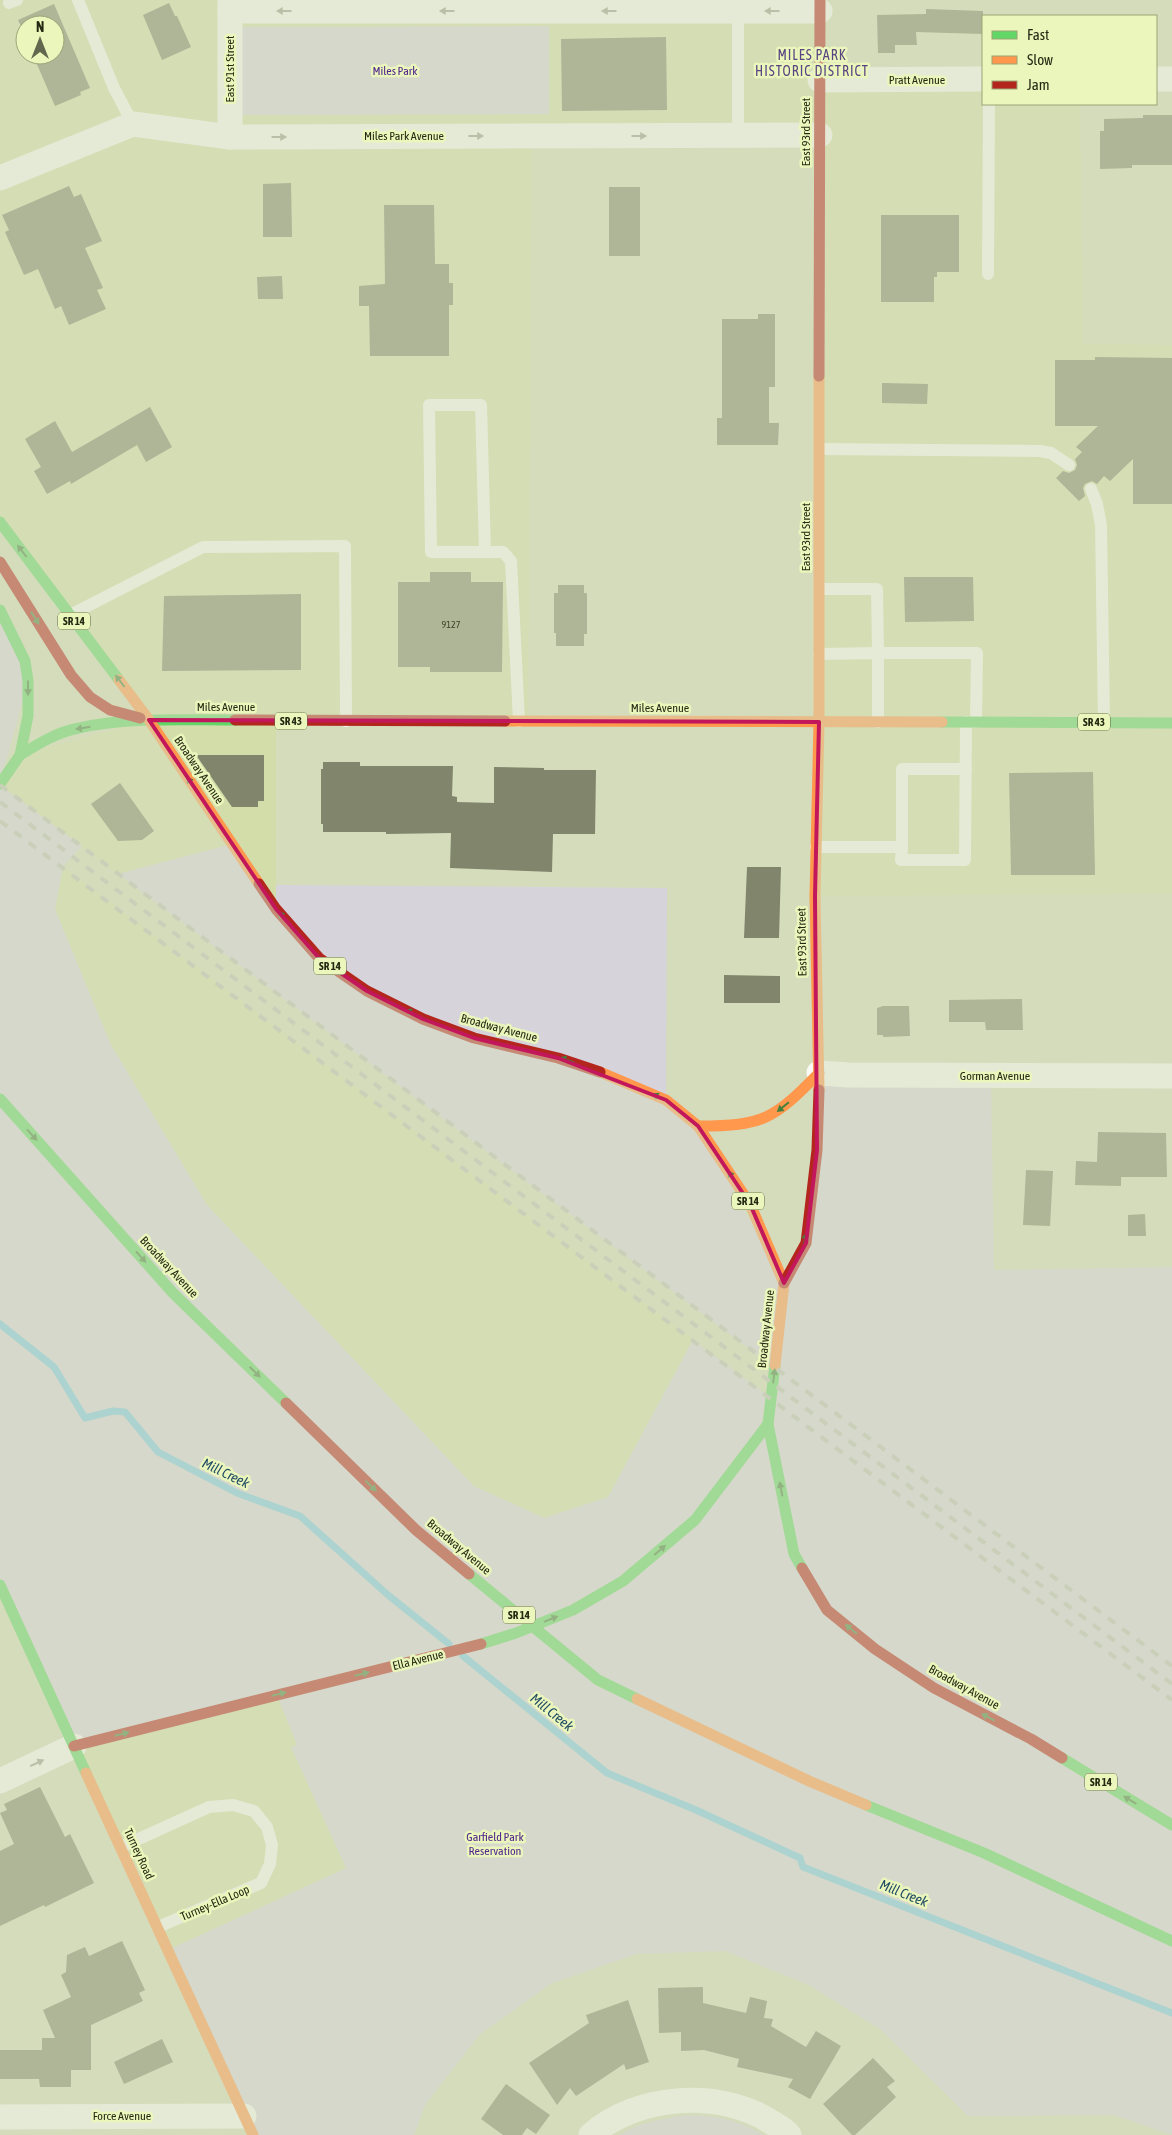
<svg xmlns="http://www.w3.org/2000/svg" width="1172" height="2135" viewBox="0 0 1172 2135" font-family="'Asap Condensed',sans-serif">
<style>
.built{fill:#d2ddaa;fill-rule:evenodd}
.green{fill:#d6d3db}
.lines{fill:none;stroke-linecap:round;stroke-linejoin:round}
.stream{stroke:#7bc7e8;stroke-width:7}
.building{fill:#80856c}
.lane{stroke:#f9faf5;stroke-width:12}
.street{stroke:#f9faf5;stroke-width:25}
.fast{stroke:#63d668;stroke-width:11}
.slow{stroke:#ff974d;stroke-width:11}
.jam{stroke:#b3261e;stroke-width:11}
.rail{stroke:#bdbfb6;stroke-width:4;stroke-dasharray:9 9;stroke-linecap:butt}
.oneway{fill:#999c8f}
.oneway2{fill:#447f3d}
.marked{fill:none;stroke:#c2185b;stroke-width:4;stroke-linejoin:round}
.labels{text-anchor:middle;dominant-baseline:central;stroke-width:5;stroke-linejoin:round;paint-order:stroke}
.number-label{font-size:10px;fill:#3b3f28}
.shield{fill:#eaf6bb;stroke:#5f6645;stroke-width:1}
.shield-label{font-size:11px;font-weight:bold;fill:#242812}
.street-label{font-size:12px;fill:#242812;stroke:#eaf6bb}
.park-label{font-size:12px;fill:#50258d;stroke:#eaf6bb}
.neighbourhood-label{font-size:14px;letter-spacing:1px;fill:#584481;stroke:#eaf6bb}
.water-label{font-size:14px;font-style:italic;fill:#204b65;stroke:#eaf6bb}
</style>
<rect width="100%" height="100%" fill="#d5dcbc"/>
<!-- built -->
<g class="built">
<path d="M0,0H398L820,11V80L983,79V104H1080L1083,344L1172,345V894L815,896L820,136H532L528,721H276V909L232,844L118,874L0,785L20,755L148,720L0,522ZM25,25H55V55H25Z"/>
<path d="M63,867L771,1398L693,1340L608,1497L544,1518L474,1486L207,1205L110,1043L55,909Z"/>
<path d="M277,1695L346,1868L168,1950L74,1746Z"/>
</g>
<!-- green -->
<g class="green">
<path d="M549,26V114L242,115L241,27Z"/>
<path d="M0,610L28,681L0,784Z"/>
<path d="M0,785L82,846L63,867L55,909L110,1043L207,1205L474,1486L544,1518L608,1497L693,1340L771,1398L776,1369L118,874L232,844L276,908V885L667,888L666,1100L698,1126L784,1282L806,1243L819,1073L991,1076L994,1270L1172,1267V2135L1114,2115L968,2116L880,2029L807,1984L725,1951L637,1954L552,1983L480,2034L425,2105L414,2135H254L168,1950L346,1868L291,1747L297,1745L277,1695L74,1746L0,1585Z"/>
<path d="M687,2115C716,2116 738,2119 764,2135H619C640,2122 662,2119 687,2115Z"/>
</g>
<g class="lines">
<!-- stream -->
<g class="stream">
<path d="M0,1324L54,1367L85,1418L113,1411L125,1412L158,1452L237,1493L300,1516L388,1595L449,1644"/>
<path d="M463,1656L607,1773L696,1810L800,1858L803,1867L1172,2013"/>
</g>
</g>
<!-- building -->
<g class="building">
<path d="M169,3L175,16H177L191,47L162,60L143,15Z"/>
<path d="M54,4L90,88L80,92L81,95L55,106L33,55H55V25H25V35L18,20Z"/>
<path d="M926,9L983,11V34L916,32L917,45H895V53H878L877,15L926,14Z"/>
<path d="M666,37L667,110L562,111L561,39Z"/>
<path d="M1143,115H1172V165H1132V168L1100,169V131H1104V119L1143,118Z"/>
<path d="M291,183L292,237H263V184Z"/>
<path d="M69,186L74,197L81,194L102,241L85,248L103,288L97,290L106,309L69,325L61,306L55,309L38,269L24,275L5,232L9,230L2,215Z"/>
<rect x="609" y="187" width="31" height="69"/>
<path d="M384,205H434L435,264H449V283H453V305H449V356H370L369,306H359V286L385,284Z"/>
<path d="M881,215H959V272H937V277H934V302H881Z"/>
<path d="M282,276L283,299H258L257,277Z"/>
<path d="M758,314H775V387H769V423H779L778,445H717V418H722V319H758Z"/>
<path d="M1095,357L1172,358V504H1133V459L1110,481L1104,476L1097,484L1092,481L1085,484L1083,488L1085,496L1079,501L1056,478L1063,471L1069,473L1075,470L1077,465L1075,459L1082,452L1076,447L1098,426H1055V360H1095Z"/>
<path d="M882,383L928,384L927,404L882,403Z"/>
<path d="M150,407L172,447L146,462L137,445L71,484L70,481L47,494L34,471L41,467L25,439L55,421L72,452Z"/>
<path d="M430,572H471V582H503L502,672H430V667H398V582H430Z"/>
<path d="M904,577H973L974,621L905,622Z"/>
<path d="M558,585H584V593H587V634H584V646H556V633H554V593H558Z"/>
<path d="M301,594V670L162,671L164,596Z"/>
<path d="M196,755H264V801H258V807H232Z"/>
<path d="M323,762H360V766H453L452,796L457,797V802L494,803V767L544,768V770H596L595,834H553L552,872L450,868L451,833L386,834V832H323V824H321V769H323Z"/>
<path d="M1093,772L1095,875H1011L1009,773Z"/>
<path d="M120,783L154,831L142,840L118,841L91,804Z"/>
<path d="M747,867H781L779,938H744Z"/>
<path d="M724,975L780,976V1003H724Z"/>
<path d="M1022,999L1023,1030H986L985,1022H949V1000Z"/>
<path d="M883,1006H909L910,1036L883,1037V1035H877V1008Z"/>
<path d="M1098,1132L1166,1133L1167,1177H1121V1186L1075,1185L1076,1161L1097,1162Z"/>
<path d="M1026,1170L1053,1171L1050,1226L1023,1225Z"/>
<path d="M1145,1214L1146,1236H1128V1215Z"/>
<path d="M40,1787L65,1837L70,1834L94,1883L45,1907L44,1905L0,1926V1851L14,1844L0,1813L7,1810L4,1804Z"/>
<path d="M122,1941L145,1990L139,1993L143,2001L91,2025V2070H71V2087H40L39,2079H0V2050H42V2038H55L43,2010L71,1997L61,1975L66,1972L67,1955L85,1947L89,1956Z"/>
<path d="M703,1987V2003L746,2013L750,1997L767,2001L764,2018L773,2019L771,2026L806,2047L816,2031L841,2046L810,2099L788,2087L793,2079L737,2067L739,2059L704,2050L681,2051V2032L659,2033L658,1988Z"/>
<path d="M628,2000L649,2062L626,2070L624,2064L576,2096L570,2088L557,2105L529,2063L589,2023L586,2015Z"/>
<path d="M162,2039L173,2062L124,2084L114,2062Z"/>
<path d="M873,2058L895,2081L887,2087L896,2097L855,2135H852L823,2104Z"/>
<path d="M506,2084L550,2115L536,2134L527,2128L522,2135H503L481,2119Z"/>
</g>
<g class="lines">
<!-- lane -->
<g class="lane">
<path d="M78,0L114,88L133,124"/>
<path d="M9,3L17,0"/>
<path d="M738,11V136"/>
<path d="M988,274L989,104"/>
<path d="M820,449L1040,451L1051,453L1069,465"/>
<path d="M1091,489L1097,504L1101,525L1104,722"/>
<path d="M485,552L481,405H429L431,552H503L511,561L519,721"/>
<path d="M820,589H877L878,653H977L976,722"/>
<path d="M70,615L203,547L345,546L346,721"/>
<path d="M819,654L878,653V722"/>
<path d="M816,847H902V769H966"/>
<path d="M902,847L901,860H965L966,722"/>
<path d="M121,1847L209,1807L233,1805L254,1811L267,1827L272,1845L270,1864L261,1883L158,1927"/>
</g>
<!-- street -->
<g class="street">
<path d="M230,11H820"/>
<path d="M1156,79H1172"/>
<path d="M820,80L983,79"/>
<path d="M230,137V0"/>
<path d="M0,178L133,124L230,137L820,135"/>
<path d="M819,1073L849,1075L1172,1076"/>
<path d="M0,1781L74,1746"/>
<path d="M0,2117L244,2116"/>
<path d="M591,2135C637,2094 721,2089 771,2122C777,2126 785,2129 789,2135"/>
</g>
<!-- fast -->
<g class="fast">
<path d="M0,522L119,680"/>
<path d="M0,610L25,661L28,681V716L20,755L0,784"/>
<path d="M942,722L1172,723"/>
<path d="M20,755C38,744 57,732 79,728C129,717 183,720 235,720"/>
<path d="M0,1099L173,1293L286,1403"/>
<path d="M775,1365L768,1424L794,1554L802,1568"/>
<path d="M469,1574L598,1680L637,1699"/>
<path d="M0,1585L86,1773"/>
<path d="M481,1644L516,1633L573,1610L623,1581L695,1520L768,1424"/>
<path d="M1062,1758L1172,1825"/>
<path d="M866,1805L984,1853L1172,1941"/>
</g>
<!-- slow -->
<g class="slow">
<path d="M119,680L149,720L259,884"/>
<path d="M505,721L942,722"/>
<path d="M819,722V376"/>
<path d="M600,1072L666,1100L698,1126L750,1204L784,1283L775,1365"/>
<path d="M819,1090L815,896L819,722"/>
<path d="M698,1126C764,1126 774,1119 819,1073"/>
<path d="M637,1699L809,1781L866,1805"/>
<path d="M86,1773L253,2135"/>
</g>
<!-- jam -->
<g class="jam">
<path d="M819,376L820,0"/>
<path d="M0,562L71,675L90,697L110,710L140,718"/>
<path d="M235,720L505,721"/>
<path d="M259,884L276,909L319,958L367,991L423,1019L474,1038L558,1058L600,1072"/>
<path d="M784,1283L806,1243L817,1150L819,1090"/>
<path d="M286,1403L416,1530L469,1574"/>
<path d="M802,1568L827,1610L875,1649L934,1688L1031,1739L1062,1758"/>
<path d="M74,1746L481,1644"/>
</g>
<!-- rail -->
<g class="rail">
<path d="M0,785L1172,1666"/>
<path d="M0,802L1172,1684"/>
<path d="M0,821L1172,1700"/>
</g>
</g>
<!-- one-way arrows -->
<defs><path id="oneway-solid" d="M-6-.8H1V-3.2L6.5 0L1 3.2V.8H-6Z" transform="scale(1.25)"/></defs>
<g class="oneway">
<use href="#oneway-solid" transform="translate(284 11) rotate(180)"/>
<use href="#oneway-solid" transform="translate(447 11) rotate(180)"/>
<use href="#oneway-solid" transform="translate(609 11) rotate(180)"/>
<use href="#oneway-solid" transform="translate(772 11) rotate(180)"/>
<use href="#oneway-solid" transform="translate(476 136)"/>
<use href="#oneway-solid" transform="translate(639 136)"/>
<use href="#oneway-solid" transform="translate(279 137)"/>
<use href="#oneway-solid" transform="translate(37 1763) rotate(-25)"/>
</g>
<g class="oneway2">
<use href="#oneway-solid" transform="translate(22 551) rotate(-127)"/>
<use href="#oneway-solid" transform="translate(35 618) rotate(58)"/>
<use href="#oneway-solid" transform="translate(120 681) rotate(-127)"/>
<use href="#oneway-solid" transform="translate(28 688) rotate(90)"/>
<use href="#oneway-solid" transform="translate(83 728) rotate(171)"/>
<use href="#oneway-solid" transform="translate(191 783) rotate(-124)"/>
<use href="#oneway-solid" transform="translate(283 917) rotate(-131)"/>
<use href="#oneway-solid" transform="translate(412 1013) rotate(-153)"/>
<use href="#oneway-solid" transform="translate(567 1060) rotate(-161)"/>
<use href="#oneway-solid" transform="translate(659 1097) rotate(-154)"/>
<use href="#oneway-solid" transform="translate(783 1107) rotate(141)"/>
<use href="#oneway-solid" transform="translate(32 1135) rotate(48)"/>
<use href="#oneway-solid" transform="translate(732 1177) rotate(-124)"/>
<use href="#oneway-solid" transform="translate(805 1240) rotate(-77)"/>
<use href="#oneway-solid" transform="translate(141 1257) rotate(48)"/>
<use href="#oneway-solid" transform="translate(255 1372) rotate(44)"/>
<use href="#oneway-solid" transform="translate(774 1376) rotate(-83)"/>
<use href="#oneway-solid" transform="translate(371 1486) rotate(44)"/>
<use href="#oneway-solid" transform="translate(781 1489) rotate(-101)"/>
<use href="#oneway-solid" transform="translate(660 1550) rotate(-41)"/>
<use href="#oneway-solid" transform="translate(551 1619) rotate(-22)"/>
<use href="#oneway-solid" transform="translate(851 1629) rotate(-141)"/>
<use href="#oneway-solid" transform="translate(362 1674) rotate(-14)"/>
<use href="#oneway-solid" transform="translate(279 1694) rotate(-14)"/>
<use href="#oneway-solid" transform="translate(988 1717) rotate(-152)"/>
<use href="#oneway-solid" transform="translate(122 1734) rotate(-14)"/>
<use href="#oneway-solid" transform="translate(1130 1800) rotate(-149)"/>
</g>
<!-- marked area -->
<path d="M0 0H1172V2135H0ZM149,720L819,722L815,896L817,1150L806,1243L784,1283L750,1204L698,1126L666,1100L558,1058L474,1038L423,1019L367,991L319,958L276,909Z" fill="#d5dcbc" fill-opacity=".55" fill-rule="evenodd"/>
<path class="marked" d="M149,720L819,722L815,896L817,1150L806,1243L784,1283L750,1204L698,1126L666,1100L558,1058L474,1038L423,1019L367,991L319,958L276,909Z"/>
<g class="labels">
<!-- number labels -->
<g class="number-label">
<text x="451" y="624">9127</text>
</g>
<!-- shield labels -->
<g class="shield">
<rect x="58" y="612.5" width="32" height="17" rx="4"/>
<rect x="275" y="712.5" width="32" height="17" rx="4"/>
<rect x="1078" y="713.5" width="32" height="17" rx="4"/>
<rect x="314" y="957.5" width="32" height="17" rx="4"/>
<rect x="732" y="1192.5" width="32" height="17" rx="4"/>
<rect x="503" y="1606.5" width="32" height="17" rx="4"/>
<rect x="1085" y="1773.5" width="32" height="17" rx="4"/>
</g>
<g class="shield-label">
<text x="74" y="621">SR 14</text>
<text x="291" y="721">SR 43</text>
<text x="1094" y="722">SR 43</text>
<text x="330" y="966">SR 14</text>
<text x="748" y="1201">SR 14</text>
<text x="519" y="1615">SR 14</text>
<text x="1101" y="1782">SR 14</text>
</g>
<!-- street labels -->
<g class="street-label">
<text transform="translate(230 69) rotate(-90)">East 91st Street</text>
<text x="917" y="80">Pratt Avenue</text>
<text transform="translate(806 132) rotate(-90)">East 93rd Street</text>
<text x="404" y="136">Miles Park Avenue</text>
<text transform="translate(806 537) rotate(-90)">East 93rd Street</text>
<text x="226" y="707">Miles Avenue</text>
<text x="660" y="708">Miles Avenue</text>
<text transform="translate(199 770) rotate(56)">Broadway Avenue</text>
<text transform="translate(802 942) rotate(-91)">East 93rd Street</text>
<text transform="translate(499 1028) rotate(15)">Broadway Avenue</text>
<text x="995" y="1076">Gorman Avenue</text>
<text transform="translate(169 1267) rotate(47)">Broadway Avenue</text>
<text transform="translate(766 1329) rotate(-84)">Broadway Avenue</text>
<text transform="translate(459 1547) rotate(40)">Broadway Avenue</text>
<text transform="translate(418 1660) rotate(-14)">Ella Avenue</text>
<text transform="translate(964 1687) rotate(29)">Broadway Avenue</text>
<text transform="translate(139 1854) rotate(65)">Turney Road</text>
<text transform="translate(215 1903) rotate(-23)">Turney-Ella Loop</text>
<text x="122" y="2116">Force Avenue</text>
</g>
<!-- park labels -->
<g class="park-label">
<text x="395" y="71">Miles Park</text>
<text x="495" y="1837">Garfield Park<tspan x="495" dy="14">Reservation</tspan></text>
</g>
<!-- neighbourhood labels -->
<g class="neighbourhood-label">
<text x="812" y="55">MILES PARK<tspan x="812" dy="16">HISTORIC DISTRICT</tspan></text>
</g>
<!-- water labels -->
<g class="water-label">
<text transform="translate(226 1473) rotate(26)">Mill Creek</text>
<text transform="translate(552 1712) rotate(39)">Mill Creek</text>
<text transform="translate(904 1893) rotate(22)">Mill Creek</text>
</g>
</g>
<!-- legend -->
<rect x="982" y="15" width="175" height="90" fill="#eaf6bb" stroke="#9ba477"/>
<rect x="992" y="31" width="25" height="8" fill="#63d668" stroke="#9ba477"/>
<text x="1027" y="40" font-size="15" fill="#242812">Fast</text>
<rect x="992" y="56" width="25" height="8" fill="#ff974d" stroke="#9ba477"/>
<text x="1027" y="65" font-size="15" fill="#242812">Slow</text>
<rect x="992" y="81" width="25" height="8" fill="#b3261e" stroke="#9ba477"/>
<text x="1027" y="90" font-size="15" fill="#242812">Jam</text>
<!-- north arrow -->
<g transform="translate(40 40)"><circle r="24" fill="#eaf6bb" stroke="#9ba477"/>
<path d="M0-4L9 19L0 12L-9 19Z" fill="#62674e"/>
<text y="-8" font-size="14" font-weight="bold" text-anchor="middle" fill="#242812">N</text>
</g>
</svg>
